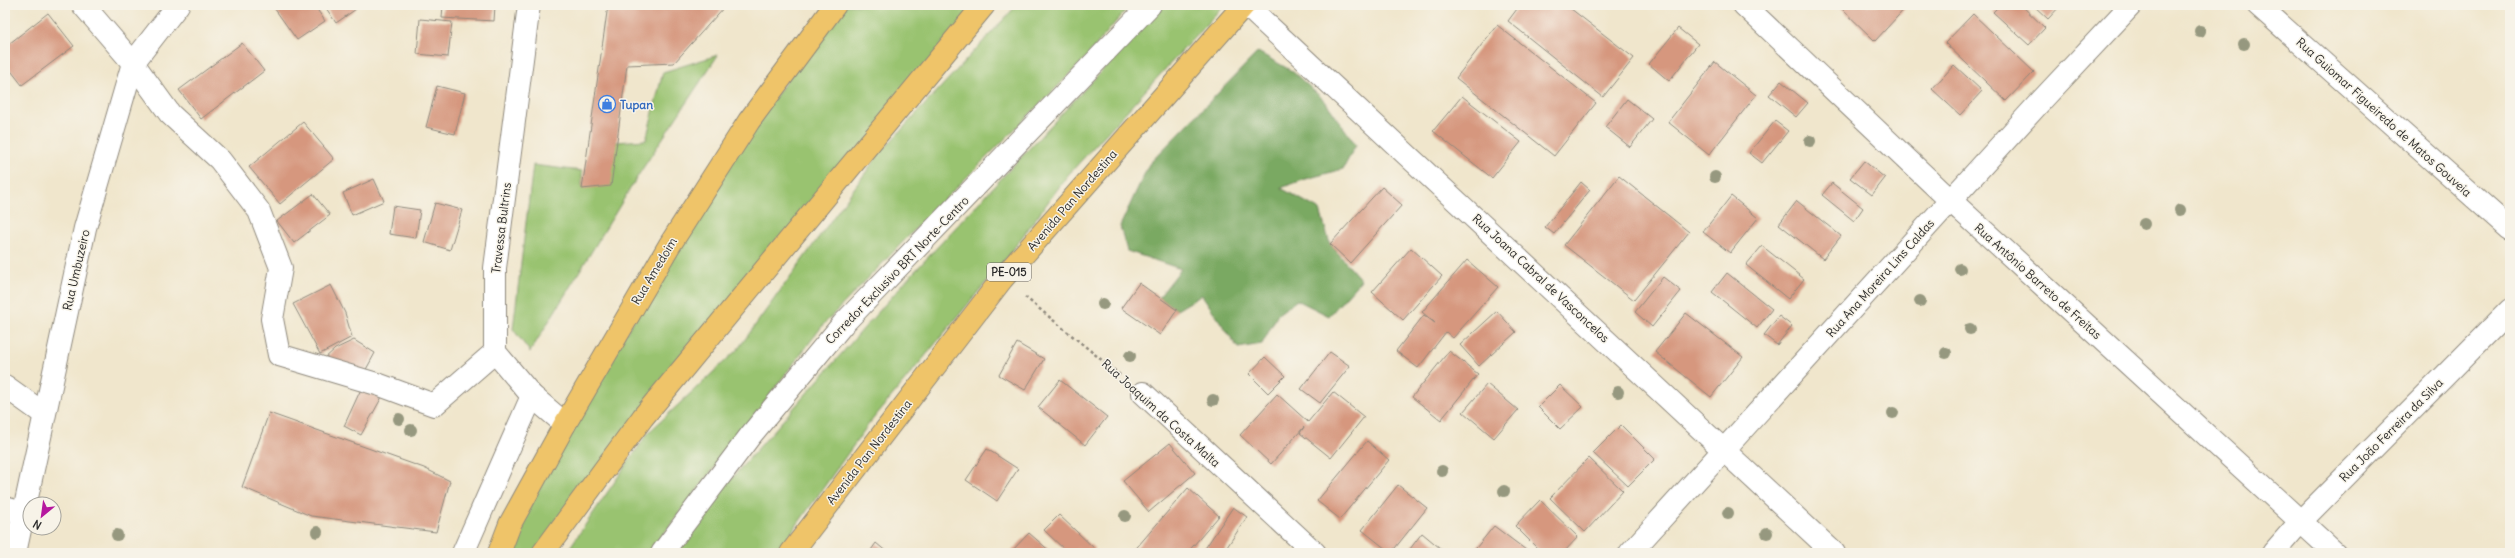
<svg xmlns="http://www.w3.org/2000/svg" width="2515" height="558" viewBox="0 0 2515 558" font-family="Delius,sans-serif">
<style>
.green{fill:#99c370;stroke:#62774e}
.forest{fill:#7aa962;stroke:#526a46}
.building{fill:#d6977e}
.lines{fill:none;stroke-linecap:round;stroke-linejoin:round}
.minor-casing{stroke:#8e887c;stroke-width:24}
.major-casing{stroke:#8e887c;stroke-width:24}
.highway-casing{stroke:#8e887c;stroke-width:24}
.path{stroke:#8e887c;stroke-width:2.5;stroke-dasharray:3 3;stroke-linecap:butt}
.minor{stroke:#fff;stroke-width:22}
.major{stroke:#efc469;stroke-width:22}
.highway{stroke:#efc469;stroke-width:22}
.tree{fill:#96987f}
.labels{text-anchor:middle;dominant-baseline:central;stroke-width:3;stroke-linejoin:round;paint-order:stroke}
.shield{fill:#f7f3e8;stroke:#686764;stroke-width:1}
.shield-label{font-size:11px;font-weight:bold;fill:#2b2b2b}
.shop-label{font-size:12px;font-weight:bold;fill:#366cbe;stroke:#f7f3e8;text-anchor:start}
.street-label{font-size:12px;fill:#2b2b2b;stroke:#f7f3e8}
</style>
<rect width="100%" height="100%" fill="#f7f3e8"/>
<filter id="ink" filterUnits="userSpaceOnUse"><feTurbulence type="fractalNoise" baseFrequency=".025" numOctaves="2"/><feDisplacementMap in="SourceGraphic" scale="8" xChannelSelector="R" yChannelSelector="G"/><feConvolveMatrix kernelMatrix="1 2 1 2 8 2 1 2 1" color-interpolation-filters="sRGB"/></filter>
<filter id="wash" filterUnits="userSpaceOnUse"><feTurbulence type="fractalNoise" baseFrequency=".012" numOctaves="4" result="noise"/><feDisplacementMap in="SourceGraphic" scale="16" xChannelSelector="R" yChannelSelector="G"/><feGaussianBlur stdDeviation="0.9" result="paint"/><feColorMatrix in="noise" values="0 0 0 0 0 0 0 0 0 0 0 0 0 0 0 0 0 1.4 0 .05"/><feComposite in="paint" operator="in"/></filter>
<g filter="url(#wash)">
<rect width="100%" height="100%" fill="#f0e6cc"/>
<!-- green -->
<g class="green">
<path d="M841,5H980L534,553H509L556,448L740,146Z"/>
<path d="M1017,5H1130L1081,63L925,219L823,325L649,553H566L648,433L738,349L879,154Z"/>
<path d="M1163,5H1224L1068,175L1008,256L868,425L777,553H676L711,502L902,285Z"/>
<path d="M718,55L641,171L530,352L513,329L533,165L582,171V188L616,142L646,140L663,72Z"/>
</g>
<!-- forest -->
<path class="forest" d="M1258,52L1292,71L1325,101L1356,145L1343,169L1306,179L1281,188L1320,210L1330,244L1361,280L1329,316L1297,300L1278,314L1262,344L1238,348L1202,295L1177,310L1159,297L1181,269L1127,251L1120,226L1149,164Z"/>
<g id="blocks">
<!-- building -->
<g class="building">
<path d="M272,5H314L325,21L297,40Z"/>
<path d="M324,5H353L356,9L336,23Z"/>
<path d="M443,5H495L494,21L442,18Z"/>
<path d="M608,5H726L674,63L627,65L611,186L582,189Z"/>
<path d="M1520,5H1566L1634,58L1603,97L1508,21Z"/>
<path d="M1838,5H1908L1875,41Z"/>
<path d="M2000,5H2021L2045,28L2029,45L1993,12Z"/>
<path d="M2033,5H2061L2048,19Z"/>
<path d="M48,13L74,46L22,85L5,63V47Z"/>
<path d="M1973,14L2034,72L2006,101L1945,43Z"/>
<path d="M420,19L452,22L448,57L417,54Z"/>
<path d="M1497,25L1596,103L1554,156L1456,78Z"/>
<path d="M1678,28L1698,44L1669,81L1649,64Z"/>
<path d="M242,43L264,71L201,119L179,90Z"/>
<path d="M1715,62L1756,95L1709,155L1668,122Z"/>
<path d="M1954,65L1982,91L1960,115L1932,89Z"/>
<path d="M1781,81L1808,103L1796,117L1769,95Z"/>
<path d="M437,86L465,93L455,134L426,127Z"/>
<path d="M1462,96L1521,142L1492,178L1433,131Z"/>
<path d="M1627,99L1652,119L1630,147L1605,127Z"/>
<path d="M1775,121L1788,131L1762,163L1749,153Z"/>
<path d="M303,122L334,159L280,204L249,167Z"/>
<path d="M1864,161L1885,178L1872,195L1850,178Z"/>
<path d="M1619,176L1689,232L1634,300L1564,245Z"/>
<path d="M374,179L384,201L352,215L343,193Z"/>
<path d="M1581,182L1590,190L1554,234L1545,227Z"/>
<path d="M1832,183L1863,208L1854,221L1822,195Z"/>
<path d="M1382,187L1402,205L1350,263L1330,244Z"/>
<path d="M313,194L330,215L294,243L277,221Z"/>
<path d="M1731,196L1758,218L1730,253L1703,232Z"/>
<path d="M1797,201L1841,236L1823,259L1779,224Z"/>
<path d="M435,203L462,210L450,250L424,242Z"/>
<path d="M393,206L420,210L416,238L389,234Z"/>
<path d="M1762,246L1804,279L1788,299L1746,265Z"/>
<path d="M1411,248L1442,276L1403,320L1372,292Z"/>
<path d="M1467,260L1498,287L1453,338L1446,332L1418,368L1396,351L1424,315L1435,323L1422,312Z"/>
<path d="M1727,273L1772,309L1757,328L1712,292Z"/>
<path d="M1663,277L1681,291L1652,327L1635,312Z"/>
<path d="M1139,283L1177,310L1160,335L1121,308Z"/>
<path d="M331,285L345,313L352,337L320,354L293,304Z"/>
<path d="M1497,311L1516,332L1479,366L1460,345Z"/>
<path d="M1686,313L1743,357L1711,397L1655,352Z"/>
<path d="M1779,316L1792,326L1777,345L1764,335Z"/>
<path d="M354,340L375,353L363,375L324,359L335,349Z"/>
<path d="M1017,343L1044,359L1025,390L999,375Z"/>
<path d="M1449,351L1478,374L1441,420L1412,397Z"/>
<path d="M1330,352L1350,366L1320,403L1301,389Z"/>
<path d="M1265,357L1285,376L1268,393L1249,374Z"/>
<path d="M1060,380L1107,417L1085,445L1038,407Z"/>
<path d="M1487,384L1518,410L1494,438L1463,412Z"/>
<path d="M1560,385L1583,407L1560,429L1538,407Z"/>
<path d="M362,387L383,395L361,435L344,426Z"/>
<path d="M1333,392L1364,417L1331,458L1300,433L1304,427L1271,464L1240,435L1277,394L1308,422Z"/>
<path d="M269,413L424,468L450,481L436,532L311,516L242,487Z"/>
<path d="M1621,425L1655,459L1628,486L1593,453Z"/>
<path d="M1367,441L1389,460L1340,519L1317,501Z"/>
<path d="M1170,443L1195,473L1149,512L1123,481Z"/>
<path d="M987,449L1018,469L997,501L966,480Z"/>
<path d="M1589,458L1623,491L1585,532L1550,498Z"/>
<path d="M1398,485L1427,508L1391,553L1362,530Z"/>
<path d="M1188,488L1219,516L1187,553H1132Z"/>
<path d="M1540,500L1578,537L1563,553H1542L1515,526Z"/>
<path d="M1233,507L1247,517L1223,553H1202Z"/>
<path d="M1059,515L1095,549L1091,553H1068L1044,530Z"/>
<path d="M1494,526L1530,553H1472Z"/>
<path d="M1029,533L1052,553H1010Z"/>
<path d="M1422,533L1446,553H1407Z"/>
<path d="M876,543L888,553H869Z"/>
</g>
</g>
</g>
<g filter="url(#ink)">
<use href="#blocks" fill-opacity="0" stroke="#8e887c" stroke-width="1"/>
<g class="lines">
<!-- minor casing -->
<g class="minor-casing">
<g id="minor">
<path d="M83,5L133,63L170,114L220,160L259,211L281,268L272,319L279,355L380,385L434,405L495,352"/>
<path d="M529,5L495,268V352L532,396L565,424"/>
<path d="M1246,5L1834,553"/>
<path d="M1744,5L1950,200L2335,553"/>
<path d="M2258,5L2510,229"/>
<path d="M5,386L44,414"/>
<path d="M1143,393L1315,553"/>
<path d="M5,508L23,513"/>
<path d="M15,553L85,228L133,63L178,5"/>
<path d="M463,553L532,396"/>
<path d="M662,553L750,436L843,324L1150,5"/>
<path d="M1630,553L2041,101L2131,5"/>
<path d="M2273,553L2301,521L2510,310"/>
</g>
</g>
<!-- major casing -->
<g class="major-casing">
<path id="major" d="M499,553L510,524L565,424L669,246L749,121L835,5"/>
</g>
<!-- highway casing -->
<g class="highway-casing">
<g id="highway">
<path d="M543,553L643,417L984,5"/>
<path d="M791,553L1002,279L1244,5"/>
</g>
</g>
<!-- path -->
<path class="path" d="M1025,297L1120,375"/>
<!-- minor -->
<use href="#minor" class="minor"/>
<!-- major -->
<use href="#major" class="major"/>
<!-- highway -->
<use href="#highway" class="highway"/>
</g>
<!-- trees -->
<g class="tree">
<circle cx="2200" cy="31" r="6"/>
<circle cx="2244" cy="44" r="6"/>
<circle cx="1810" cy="141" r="6"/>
<circle cx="1715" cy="177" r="6"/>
<circle cx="2180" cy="210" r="6"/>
<circle cx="2144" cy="224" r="6"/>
<circle cx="1960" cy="269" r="6"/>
<circle cx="1920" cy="301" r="6"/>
<circle cx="1103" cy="304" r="6"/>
<circle cx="1970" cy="329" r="6"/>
<circle cx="1946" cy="353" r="6"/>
<circle cx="1130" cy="356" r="6"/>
<circle cx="1618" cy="392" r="6"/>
<circle cx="1213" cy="400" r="6"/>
<circle cx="1893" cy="413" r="6"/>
<circle cx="399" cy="419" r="6"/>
<circle cx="411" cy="430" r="6"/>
<circle cx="1442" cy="471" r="6"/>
<circle cx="1504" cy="491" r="6"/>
<circle cx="1728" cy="513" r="6"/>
<circle cx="1125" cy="516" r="6"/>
<circle cx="317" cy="532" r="6"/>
<circle cx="1767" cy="533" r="6"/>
<circle cx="117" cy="535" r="6"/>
</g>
</g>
<!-- icons -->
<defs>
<g id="shop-ring" transform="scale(0.9)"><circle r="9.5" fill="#f7f3e8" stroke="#3f7fe0" stroke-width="1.5"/><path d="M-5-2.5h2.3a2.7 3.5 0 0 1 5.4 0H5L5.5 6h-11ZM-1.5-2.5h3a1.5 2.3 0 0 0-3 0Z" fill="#3f7fe0"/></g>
</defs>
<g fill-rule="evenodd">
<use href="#shop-ring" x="607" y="104"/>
</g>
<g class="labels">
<!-- shield labels -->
<rect class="shield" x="987" y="263" width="44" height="18" rx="3"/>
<g class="shield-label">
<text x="1009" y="272">PE-015</text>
</g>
<!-- shop labels -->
<g class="shop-label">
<text x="620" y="104">Tupan</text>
</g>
<!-- street labels -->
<g class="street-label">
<text transform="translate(2384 117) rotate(42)">Rua Guiomar Figueiredo de Matos Gouveia</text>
<text transform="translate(1072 200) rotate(-49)">Avenida Pan Nordestina</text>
<text transform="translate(501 228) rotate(-83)">Travessa Bultrins</text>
<text transform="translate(76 270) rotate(-77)">Rua Umbuzeiro</text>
<text transform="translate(897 270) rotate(-46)">Corredor Exclusivo BRT Norte-Centro</text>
<text transform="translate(654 271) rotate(-59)">Rua Amedoim</text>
<text transform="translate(1541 278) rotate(43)">Rua Joana Cabral de Vasconcelos</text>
<text transform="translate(1880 278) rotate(-48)">Rua Ana Moreira Lins Caldas</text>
<text transform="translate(2038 281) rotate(42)">Rua Antônio Barreto de Freitas</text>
<text transform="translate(1161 413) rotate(42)">Rua Joaquim da Costa Malta</text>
<text transform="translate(2391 430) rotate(-45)">Rua João Ferreira da Silva</text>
<text transform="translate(869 452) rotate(-52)">Avenida Pan Nordestina</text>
</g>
</g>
<!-- margin -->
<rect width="2515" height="558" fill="none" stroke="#f7f3e8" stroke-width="20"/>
<!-- north arrow -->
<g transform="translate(42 516) rotate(209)"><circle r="19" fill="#f7f3e8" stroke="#a5a39c"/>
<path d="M0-3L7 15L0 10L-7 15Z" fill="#b5179e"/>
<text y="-6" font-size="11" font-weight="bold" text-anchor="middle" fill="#2b2b2b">N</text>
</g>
</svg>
